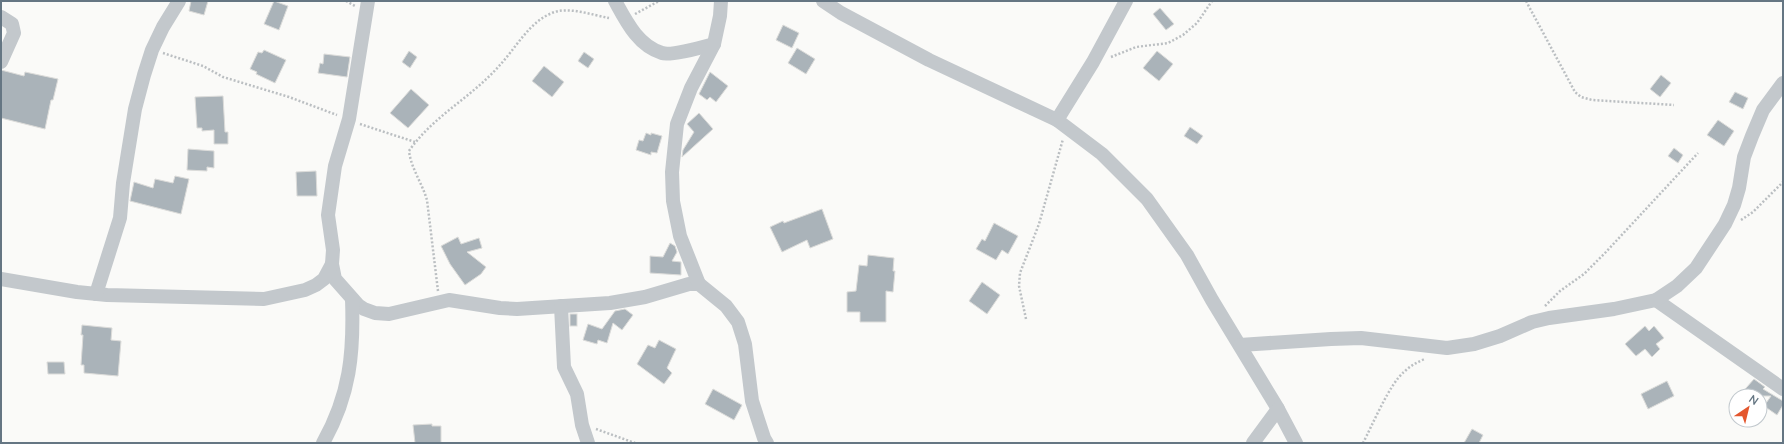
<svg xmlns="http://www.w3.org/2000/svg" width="1784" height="444" viewBox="0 0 1784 444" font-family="Lato,sans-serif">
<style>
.building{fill:#aab3b9;stroke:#dcdcda}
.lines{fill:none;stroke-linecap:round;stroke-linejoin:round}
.path{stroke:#bbbfc2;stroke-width:2.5;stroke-dasharray:2 2;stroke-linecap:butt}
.minor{stroke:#c3c8cc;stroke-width:14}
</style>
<rect width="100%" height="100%" fill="#fafaf8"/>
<!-- building -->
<g class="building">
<path d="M191,1H208L204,15L189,11Z"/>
<path d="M274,1L288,6L279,30L264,24Z"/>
<path d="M1160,8L1174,24L1166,30L1153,14Z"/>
<path d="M783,25L799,33L792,48L776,40Z"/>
<path d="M797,48L815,59L806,74L788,63Z"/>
<path d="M264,50L286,60L275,83L256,74L257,72L250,69L258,52L262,53Z"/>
<path d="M409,51L417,57L410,68L402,62Z"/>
<path d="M1157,51L1173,64L1159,81L1143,68Z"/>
<path d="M584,52L594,59L588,68L578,61Z"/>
<path d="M324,54L350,57L347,77L318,73L320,63L323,64Z"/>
<path d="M544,66L564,82L552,97L532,81Z"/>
<path d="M1,70L24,76L25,72L58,79L53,100H51L45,129L1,118Z"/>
<path d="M710,72L728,86L716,102L710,97L707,100L699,94Z"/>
<path d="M1661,75L1671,83L1660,97L1650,89Z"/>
<path d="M411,89L429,105L408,128L390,113Z"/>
<path d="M1735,92L1748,98L1743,109L1729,102Z"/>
<path d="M223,96L225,132H228V144H214V130L202,131V128H197L195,97Z"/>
<path d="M699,113L713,129L682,157L683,150L694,132L687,124Z"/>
<path d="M1718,120L1734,131L1724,146L1707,135Z"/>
<path d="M1190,127L1203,136L1197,144L1184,136Z"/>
<path d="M646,133L651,135V133L662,136L657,153L651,152V155L636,150L639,140L643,141Z"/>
<path d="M1674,148L1683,155L1678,163L1668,156Z"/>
<path d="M188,149L214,151V168L207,167V171L187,170Z"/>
<path d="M316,171L317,196H297L296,172Z"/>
<path d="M175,176L189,179L181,214L130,201L134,182L153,188L155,179L173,183Z"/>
<path d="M822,209L833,239L810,248L807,240L782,252L770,227L783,221L784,223Z"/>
<path d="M994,223L1018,236L1008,254L1002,250L996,260L976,249L982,239L985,241Z"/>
<path d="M458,237L461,244L479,238L482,248L467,252L486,267L481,274L465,285L450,264L441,246Z"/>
<path d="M670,243L675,246L677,252L672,261L681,262V275L650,273V256L663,257Z"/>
<path d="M868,255L894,258L893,271H895L893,292L886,291V322H860V312H847V292L856,291L859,265L867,266Z"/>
<path d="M982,282L1000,295L987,314L969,301Z"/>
<path d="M625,309L633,315L622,330L613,323L607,343L598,340L597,344L583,340L588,324L602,329L615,311Z"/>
<rect x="570" y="314" width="7" height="12"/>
<path d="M82,325L112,328L111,340L121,341L118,376L84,373V365H81L83,335H81Z"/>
<path d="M1645,326L1649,331L1654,326L1664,338L1656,344L1660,349L1652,357L1645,349L1636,356L1625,344Z"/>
<path d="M659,340L676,349L667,368L672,373L664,384L637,364L648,345L655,348Z"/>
<path d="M47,362H64L65,374H48Z"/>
<path d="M1754,379L1765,387L1763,389L1783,401V405L1777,415L1764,406L1771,396H1739Z"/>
<path d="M1667,381L1674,396L1648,409L1641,394Z"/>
<path d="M713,389L742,405L734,420L705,404Z"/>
<path d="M432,424V426H441V443H415L413,425Z"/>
<path d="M1472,429L1483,435L1479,443H1464Z"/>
</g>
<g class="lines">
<!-- path -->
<g class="path">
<path d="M346,1L355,6"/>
<path d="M1526,1L1575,92L1581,97L1592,100L1674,105"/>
<path d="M635,14L659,1"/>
<path d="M163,53L203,66L223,77L289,97L337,115"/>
<path d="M1111,57L1136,47L1168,43L1183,35L1197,23L1212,1"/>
<path d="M360,124L415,142"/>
<path d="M1741,220L1753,212L1783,182"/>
<path d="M438,291L427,200C422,183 411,168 409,151C433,116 472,97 499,66C516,48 529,22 552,13C568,6 592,15 609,18"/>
<path d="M1545,306L1560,291L1584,274L1605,253L1698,153"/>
<path d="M1026,319L1019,286L1020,273L1039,224L1063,139"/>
<path d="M596,429L635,443"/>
<path d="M1363,443C1372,426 1390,383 1404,372C1410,366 1417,362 1425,359"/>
</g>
<!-- minor -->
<g class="minor">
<path d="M615,1C626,21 638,46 662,53C671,56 703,47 714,44"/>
<path d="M823,1L841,13L929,60L1057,120L1102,154L1147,199L1187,255L1212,300L1278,409L1296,443"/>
<path d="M1,17L12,24L14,33L1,62"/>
<path d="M1057,120L1093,62L1126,1"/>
<path d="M332,264L335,279L358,305L364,309L375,313L389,314L449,300L500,308L517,309L610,303L645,297L689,284H699L726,306L738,322L745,344L752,401L764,438L767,443"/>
<path d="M1,279L77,292L107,295L264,299L305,290L316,285L324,279L332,264L333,250L328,215L335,166L349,119L368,1"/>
<path d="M699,284L680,236L673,201L672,172L677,124L691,88L714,44L720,16L721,1"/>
<path d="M96,294L120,218L123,183L135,109L144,75L152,50L163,27L179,1"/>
<path d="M1656,300L1783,389"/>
<path d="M561,306L564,367L577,394L582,425L588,443"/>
<path d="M1240,345L1331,339L1361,338L1447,348L1474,344L1500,336L1532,322L1549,318L1614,309L1656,300L1677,286L1696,268L1725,224L1734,205L1739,188L1744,157L1752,136L1763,110L1783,83"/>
<path d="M323,443C350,395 354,353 352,299"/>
<path d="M1253,443L1278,409"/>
</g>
</g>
<!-- border -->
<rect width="1784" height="444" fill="none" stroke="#657683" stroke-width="4"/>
<!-- north arrow -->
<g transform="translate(1748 408) rotate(35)"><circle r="19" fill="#ffffff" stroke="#c1c8cd"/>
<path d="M0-3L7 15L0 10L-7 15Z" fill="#e4572e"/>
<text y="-6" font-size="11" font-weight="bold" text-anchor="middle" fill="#657683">N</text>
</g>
</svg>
